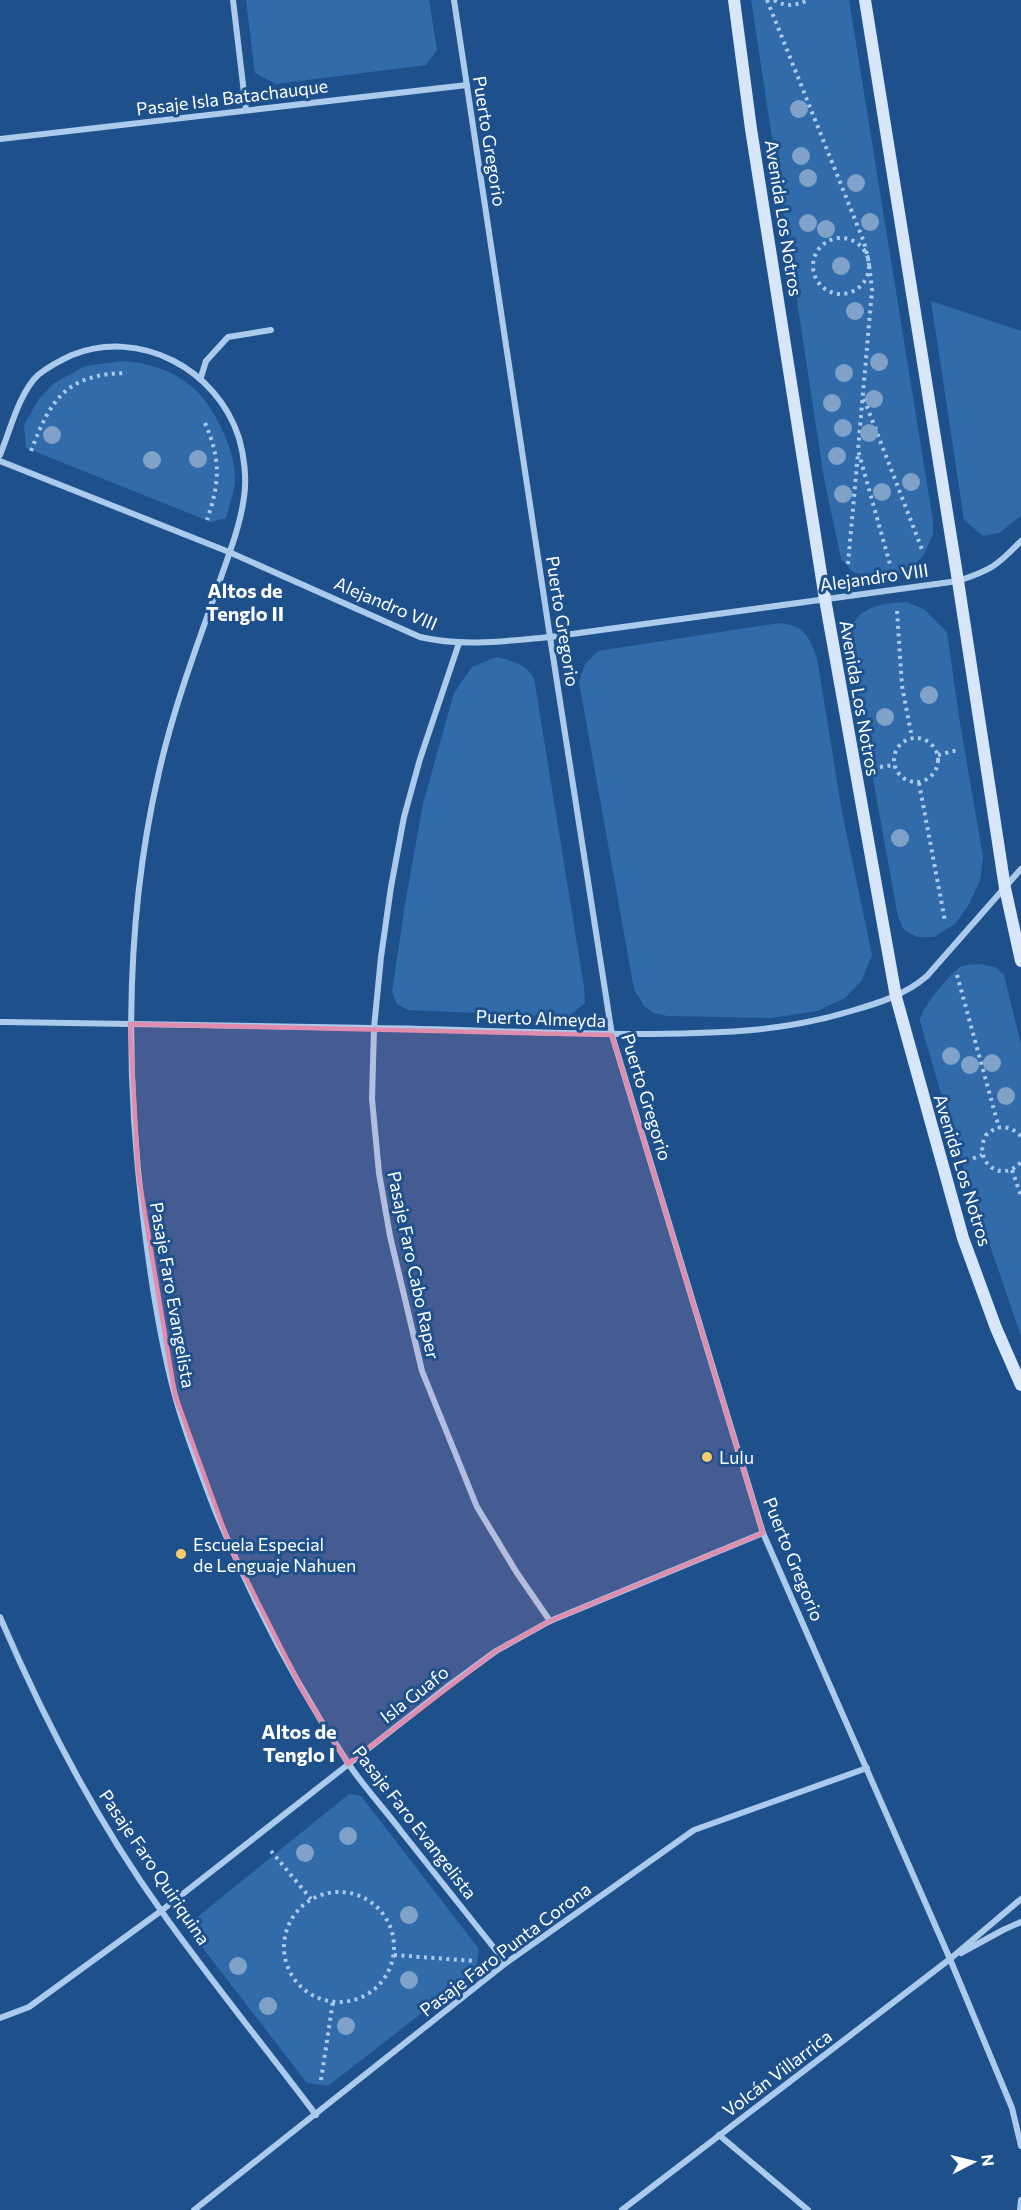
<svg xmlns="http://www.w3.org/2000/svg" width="1021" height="2210" viewBox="0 0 1021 2210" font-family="Commissioner,sans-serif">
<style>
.green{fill:#316baa}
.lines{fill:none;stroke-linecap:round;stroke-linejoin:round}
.path{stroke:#abcaec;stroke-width:4;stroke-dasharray:3 4.5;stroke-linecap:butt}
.street{stroke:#abcaec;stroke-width:6}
.secondary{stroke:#d7e7f9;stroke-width:12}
.tree{fill:#80a2c8}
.marked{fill:#e08cad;fill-opacity:0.2;stroke:#e08cad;stroke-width:4.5;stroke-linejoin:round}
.poi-dot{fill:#fbcd6a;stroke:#1e518c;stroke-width:2}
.labels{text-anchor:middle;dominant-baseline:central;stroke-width:6;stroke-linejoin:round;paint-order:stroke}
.street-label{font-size:18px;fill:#fff;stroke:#1e518c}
.poi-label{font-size:18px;fill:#fff;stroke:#1e518c;text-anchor:start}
.neighbourhood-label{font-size:20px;font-weight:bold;fill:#fff;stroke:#1e518c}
</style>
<rect width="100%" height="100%" fill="#1e518c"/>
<!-- green -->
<g class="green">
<path d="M246,0H429L437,50L426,65L276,84L255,73Z"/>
<path d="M751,0H849L933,521V535L923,556L909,570L890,576L872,577L853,572L841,559L824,478Z"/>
<path d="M931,301L1021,331V516L999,533L983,536L964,520Z"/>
<path d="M123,361C174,365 204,387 224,434C230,448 235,463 235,478C235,492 229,505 226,518L211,522L26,448L24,425L39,399L54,383L85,366Z"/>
<path d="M907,602L925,610L947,632L959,717L983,857L980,881L968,906L955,924L934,937H917L904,930L898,917L851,657C851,649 848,636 851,629C859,605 887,603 907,602Z"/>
<path d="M779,623C805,626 808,635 817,658L842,812L872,955L862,980L845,998L817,1011L771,1018L667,1016L654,1013L644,1006L634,989L579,682L585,664L598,651Z"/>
<path d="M497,657C513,661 526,664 534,678L584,987L585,1003L568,1017L408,1010L397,1004L392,992L405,904L423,804L454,693L472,667Z"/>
<path d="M980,964L995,967L1004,975L1021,1044V1336L958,1152L920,1021C920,1009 950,974 960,967C965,964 974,965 980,964Z"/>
<path d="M349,1794L361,1796L479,1949L476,1971L328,2086L307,2083L192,1934L195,1919Z"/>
</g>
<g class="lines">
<!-- path -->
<g class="path">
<path d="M767,0L864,242L869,263L872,290L858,450L891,568"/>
<path d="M774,0C786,7 795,6 808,0"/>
<circle cx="841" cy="266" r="28"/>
<path d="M864,399L923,552"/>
<path d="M205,423C221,460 220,482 207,520"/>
<path d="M31,451C51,398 67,374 127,373"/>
<path d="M848,564L858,453"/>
<path d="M897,611L902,686L912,738"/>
<circle cx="916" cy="760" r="22"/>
<path d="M938,755L958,750"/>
<path d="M880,767L894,765"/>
<path d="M919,783L945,921"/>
<path d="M957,975L999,1128"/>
<path d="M1021,1136C1010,1125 998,1124 986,1135C972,1161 1001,1185 1021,1162"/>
<path d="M966,1161L982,1155"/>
<path d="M1012,1170L1021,1196"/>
<path d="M271,1851L311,1899"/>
<circle cx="339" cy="1947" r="55"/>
<path d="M394,1955L474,1961"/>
<path d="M321,2080L333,2001"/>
</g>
<!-- street -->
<g class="street">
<path d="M233,0L246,110"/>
<path d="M454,0L550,637L612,1035L763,1533L950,1959L1012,2108L1021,2146"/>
<path d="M0,139L467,85"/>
<path d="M201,377L206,361L228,337L271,330"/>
<path d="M0,455C10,431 19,393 38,375C48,367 61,360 72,355C140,328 217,369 239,438C244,455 247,479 244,497C240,529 226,561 216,592C195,651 173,710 159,772C125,918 125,1068 143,1216C150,1275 159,1335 174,1392C184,1430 199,1468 213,1505C249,1594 293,1680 346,1760C362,1785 383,1807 401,1831C436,1875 471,1919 506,1963"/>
<path d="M0,461L229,552L420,637C462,647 507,641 550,637L958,581C991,570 997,566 1021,541"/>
<path d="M459,643L420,759L404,817L391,887L381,957L374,1028L372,1099L379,1173L390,1236L422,1371L477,1507L517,1573L550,1621"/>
<path d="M0,1022C124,1024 248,1025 373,1028C465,1029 558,1035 651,1034C722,1033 782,1032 851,1011C879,1003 905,995 927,976L1021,869"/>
<path d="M0,1617C44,1720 97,1821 162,1912C211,1981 265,2047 316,2115"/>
<path d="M961,1953L1003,1930L1021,1922"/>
<path d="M0,2018L29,2007L161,1911L447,1687L496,1651L550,1621L763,1533"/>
<path d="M719,2135L808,2210"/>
<path d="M194,2210L506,1963L694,1830L867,1768"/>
<path d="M622,2210L950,1959L1021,1899"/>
<path d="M1020,2210L1021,2200"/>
</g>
<!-- secondary -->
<g class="secondary">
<path d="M734,0L751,129L825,599L896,997L963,1238L996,1328L1021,1385"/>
<path d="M865,0L958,581L1005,888L1021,961"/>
</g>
</g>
<!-- trees -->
<g class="tree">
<circle cx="799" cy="109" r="9"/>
<circle cx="801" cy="156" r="9"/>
<circle cx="808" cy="178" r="9"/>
<circle cx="856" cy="183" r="9"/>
<circle cx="870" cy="222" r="9"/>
<circle cx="808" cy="223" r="9"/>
<circle cx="826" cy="229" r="9"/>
<circle cx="841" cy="266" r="9"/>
<circle cx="855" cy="311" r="9"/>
<circle cx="879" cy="362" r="9"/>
<circle cx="844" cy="373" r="9"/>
<circle cx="874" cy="399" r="9"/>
<circle cx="832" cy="403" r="9"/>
<circle cx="843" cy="428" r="9"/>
<circle cx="869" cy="433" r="9"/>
<circle cx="52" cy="435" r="9"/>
<circle cx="837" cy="456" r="9"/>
<circle cx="198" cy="459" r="9"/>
<circle cx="152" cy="460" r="9"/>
<circle cx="911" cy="482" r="9"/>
<circle cx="882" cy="492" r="9"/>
<circle cx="843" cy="494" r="9"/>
<circle cx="929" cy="695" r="9"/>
<circle cx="885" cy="717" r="9"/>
<circle cx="900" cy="838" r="9"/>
<circle cx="951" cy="1056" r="9"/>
<circle cx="992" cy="1063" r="9"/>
<circle cx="970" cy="1065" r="9"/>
<circle cx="1006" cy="1096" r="9"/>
<circle cx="348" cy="1836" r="9"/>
<circle cx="305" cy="1853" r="9"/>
<circle cx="409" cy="1915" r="9"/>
<circle cx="238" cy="1966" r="9"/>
<circle cx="409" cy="1980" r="9"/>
<circle cx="268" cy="2006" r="9"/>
<circle cx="346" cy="2026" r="9"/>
</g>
<!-- marked area -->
<path class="marked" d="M130,1024L612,1035L763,1533L550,1621L496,1651L348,1764L305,1695L231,1549L175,1395L138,1172Z"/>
<!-- markers -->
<g class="poi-dot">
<circle cx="707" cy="1457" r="6"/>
<circle cx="181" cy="1554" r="6"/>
</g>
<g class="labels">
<!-- street labels -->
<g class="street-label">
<text transform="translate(232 97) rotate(-7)">Pasaje Isla Batachauque</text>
<text transform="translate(490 141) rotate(81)">Puerto Gregorio</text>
<text transform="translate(784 218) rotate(81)">Avenida Los Notros</text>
<text transform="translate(874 577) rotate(-8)">Alejandro VIII</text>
<text transform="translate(386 603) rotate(23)">Alejandro VIII</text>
<text transform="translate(563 621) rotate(81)">Puerto Gregorio</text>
<text transform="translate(860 698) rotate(80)">Avenida Los Notros</text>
<text transform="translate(541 1018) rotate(2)">Puerto Almeyda</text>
<text transform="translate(647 1097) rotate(73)">Puerto Gregorio</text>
<text transform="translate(963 1170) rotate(73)">Avenida Los Notros</text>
<text transform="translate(414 1265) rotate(78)">Pasaje Faro Cabo Raper</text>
<text transform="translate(173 1295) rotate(80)">Pasaje Faro Evangelista</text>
<text transform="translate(794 1559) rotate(68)">Puerto Gregorio</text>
<text transform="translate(414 1694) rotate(-38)">Isla Guafo</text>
<text transform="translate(415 1822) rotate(52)">Pasaje Faro Evangelista</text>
<text transform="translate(155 1867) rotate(56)">Pasaje Faro Quiriquina</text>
<text transform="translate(505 1949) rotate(-37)">Pasaje Faro Punta Corona</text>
<text transform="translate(777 2073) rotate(-37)">Volcán Villarrica</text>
</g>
<!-- poi labels -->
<g class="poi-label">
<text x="719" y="1457">Lulu</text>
<text x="193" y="1544">Escuela Especial<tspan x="193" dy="21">de Lenguaje Nahuen</tspan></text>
</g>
<!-- neighbourhood labels -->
<g class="neighbourhood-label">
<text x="245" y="590">Altos de<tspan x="245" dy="23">Tenglo II</tspan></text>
<text x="299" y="1731">Altos de<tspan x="299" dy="23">Tenglo I</tspan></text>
</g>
</g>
<!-- north arrow -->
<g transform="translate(973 2162) rotate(83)" stroke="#1e518c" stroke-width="4.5" paint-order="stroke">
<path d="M0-4.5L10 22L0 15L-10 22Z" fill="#ffffff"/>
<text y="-9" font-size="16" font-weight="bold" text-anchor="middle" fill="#ffffff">N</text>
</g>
</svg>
